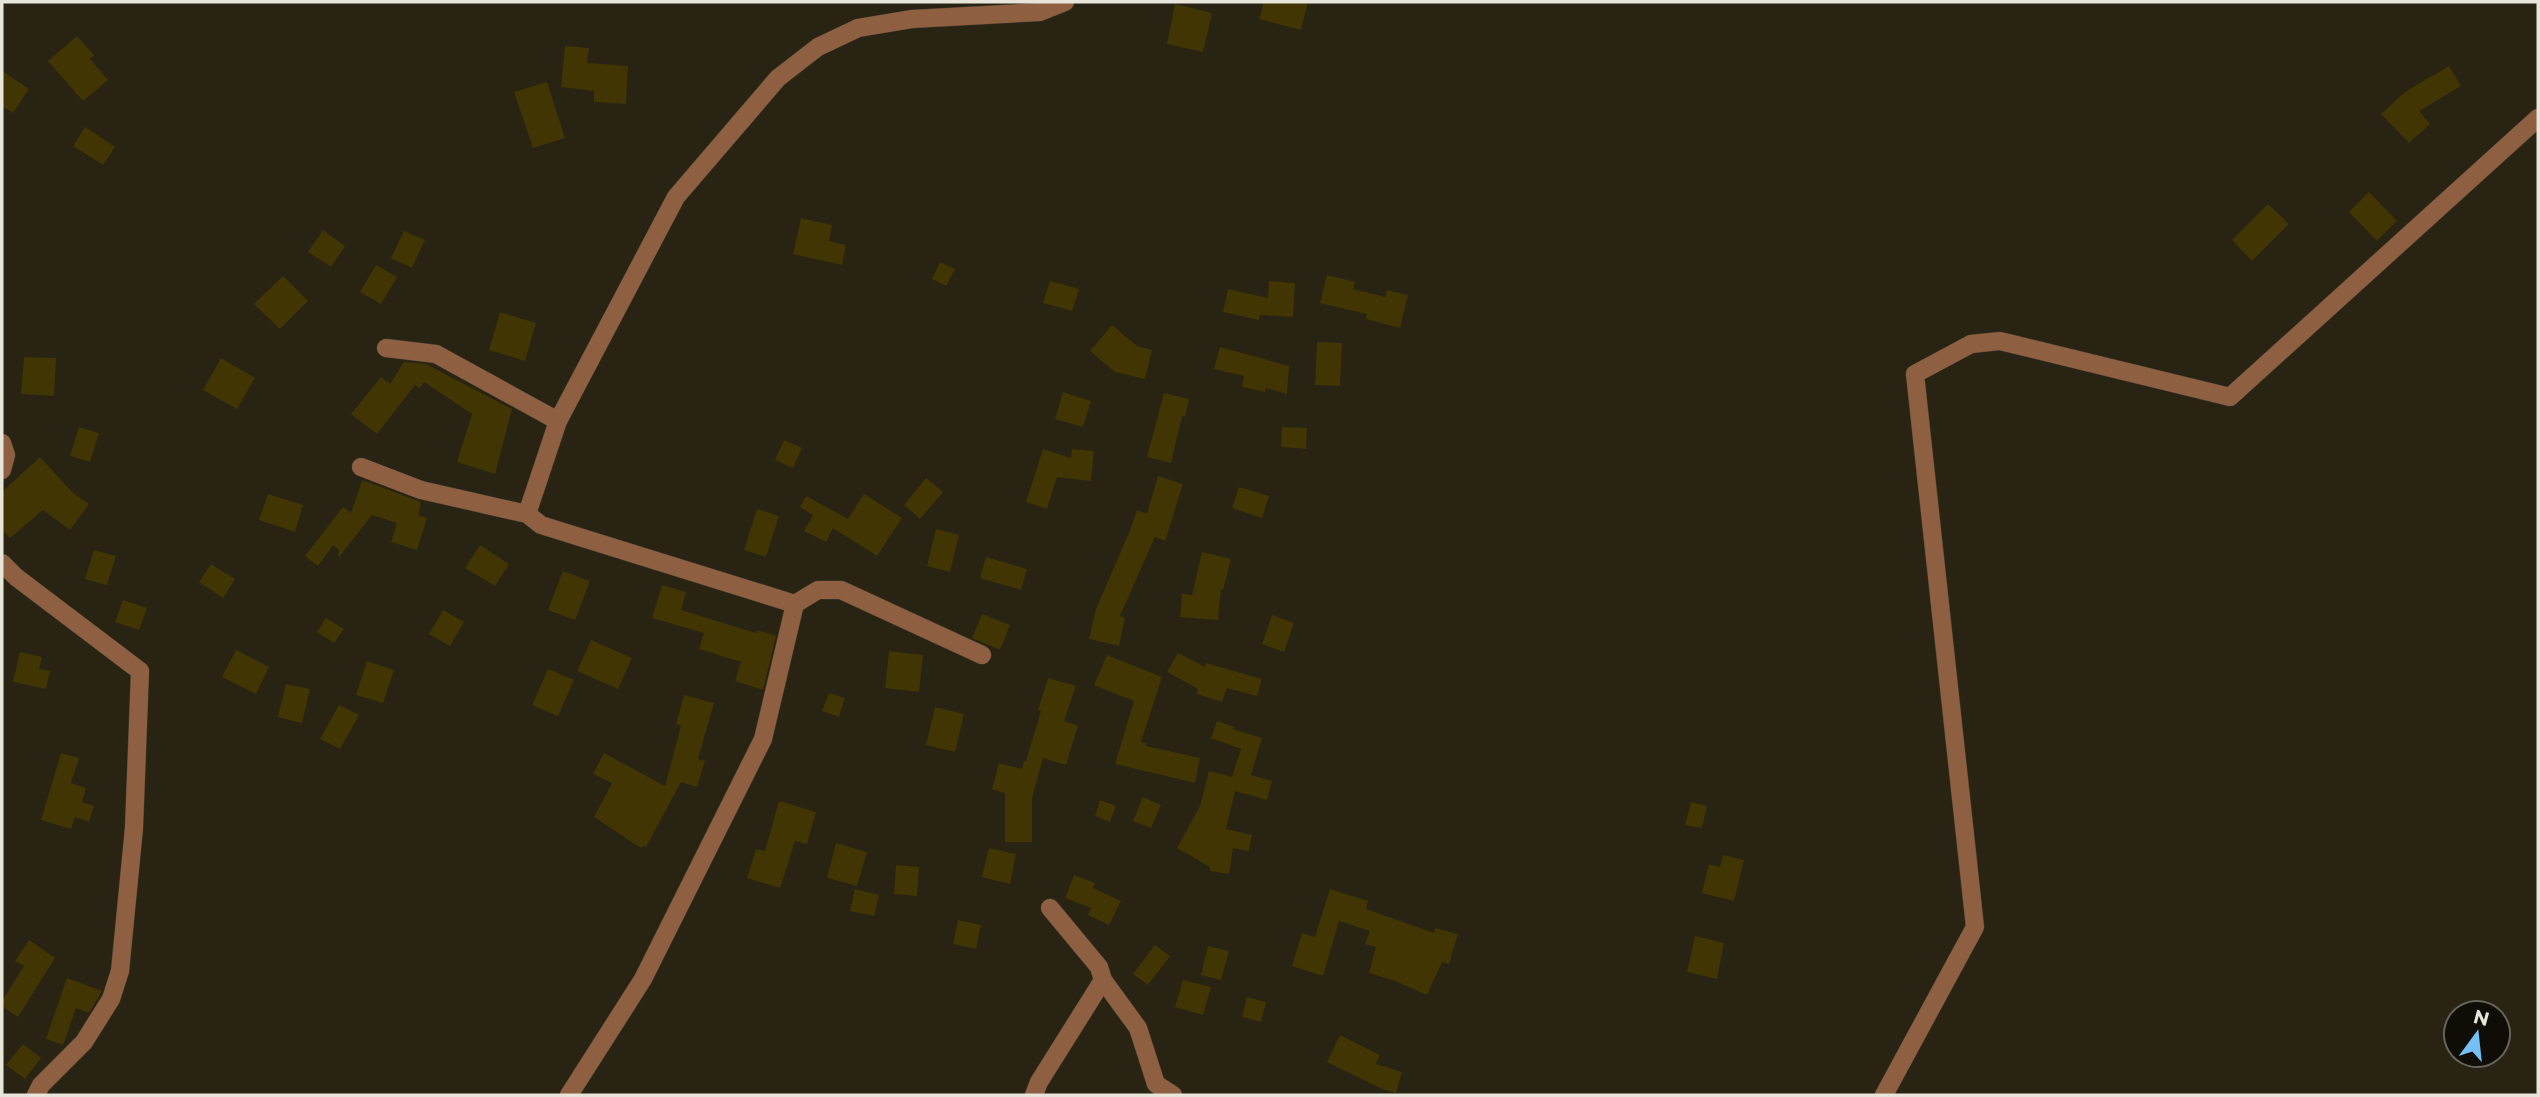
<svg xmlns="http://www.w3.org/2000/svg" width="2540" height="1097" viewBox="0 0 2540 1097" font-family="Montserrat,sans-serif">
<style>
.building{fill:#413503}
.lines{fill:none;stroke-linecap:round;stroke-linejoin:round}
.minor-casing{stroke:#433e2f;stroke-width:19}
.minor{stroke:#8e5f40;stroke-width:18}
</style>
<rect width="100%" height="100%" fill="#282313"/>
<!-- building -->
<g class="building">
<path d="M1264,2H1308L1301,30L1259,19Z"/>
<path d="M1175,4L1212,13L1203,52L1167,44Z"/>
<path d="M77,36L94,55L90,59L108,80L83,101L48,61Z"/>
<path d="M565,46L589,48L587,63L628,66L626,104L594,102V91L561,87Z"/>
<path d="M2449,66L2461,86L2419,111L2430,124L2409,143L2381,114L2405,92Z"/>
<path d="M2,71L29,89L13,113L2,106Z"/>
<path d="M547,82L565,138L533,148L514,92Z"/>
<path d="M85,127L115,147L103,165L73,146Z"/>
<path d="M2369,192L2397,221L2377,241L2349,212Z"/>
<path d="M2268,204L2289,224L2252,261L2232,240Z"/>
<path d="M801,218L832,225L829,241L846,245L842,265L793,254Z"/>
<path d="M323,230L345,246L331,267L308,252Z"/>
<path d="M404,231L425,240L412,268L391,258Z"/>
<path d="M940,262L955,269L946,286L932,279Z"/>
<path d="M376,265L397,277L381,304L360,292Z"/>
<path d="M1327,275L1355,282L1353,289L1385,297L1387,290L1408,295L1400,328L1366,319L1367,314L1320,303Z"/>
<path d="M283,276L308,301L280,329L254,304Z"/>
<path d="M1050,281L1079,289L1072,311L1043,303Z"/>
<path d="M1269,281L1295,283L1293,317L1260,315L1259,320L1223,312L1228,289L1268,298Z"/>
<path d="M500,312L536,323L525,361L489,350Z"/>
<path d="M1112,325L1137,346L1152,350L1145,379L1115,372L1090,351Z"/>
<path d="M1317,342L1342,343L1340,386L1315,385Z"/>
<path d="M1220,347L1289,366L1287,394L1266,388L1265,392L1242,387L1244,376L1214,369Z"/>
<path d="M24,357L56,358L54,396L21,394Z"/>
<path d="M221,358L255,378L237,409L203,390Z"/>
<path d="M404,362L426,364L512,409L495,474L457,462L472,414L424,382L420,388L415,385L377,434L351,414L381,377L390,384Z"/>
<path d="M1063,392L1091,401L1083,427L1055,419Z"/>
<path d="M1164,393L1189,399L1185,417L1182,416L1171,463L1147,457Z"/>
<path d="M79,427L99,433L90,462L70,456Z"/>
<path d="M1282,427L1307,428L1306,449L1281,447Z"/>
<path d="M784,440L802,448L793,468L775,460Z"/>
<path d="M1043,449L1071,458L1072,449L1094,451L1091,481L1057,477L1047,509L1026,502Z"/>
<path d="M40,457L72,492L89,504L70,530L43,510L10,538L2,529V492Z"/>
<path d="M1158,476L1183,484L1165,541L1155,537L1120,616L1125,618L1119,646L1089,639L1096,609L1131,528L1137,510L1147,514Z"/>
<path d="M926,478L943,492L920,519L904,505Z"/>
<path d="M362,480L421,502L418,515L427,518L417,550L391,542L397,523L372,515L339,557L338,556L339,550L333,545L318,566L305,556L343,507L351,513Z"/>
<path d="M1239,487L1269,496L1262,518L1232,508Z"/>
<path d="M268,494L303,505L295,532L259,520Z"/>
<path d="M864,494L902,518L877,556L833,528L826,542L804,531L813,515L800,507L806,496L848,519Z"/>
<path d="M757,509L779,516L766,557L744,550Z"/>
<path d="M936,529L959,535L950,572L927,566Z"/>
<path d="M480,545L509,564L495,586L465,568Z"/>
<path d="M94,550L116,556L107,585L85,579Z"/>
<path d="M1202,552L1231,559L1223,590L1221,589L1218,620L1180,617L1182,594L1192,595Z"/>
<path d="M986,557L1027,569L1021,590L980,578Z"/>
<path d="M211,564L235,579L223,598L199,582Z"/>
<path d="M563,571L590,581L575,620L548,610Z"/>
<path d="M662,585L686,592L681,610L756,633L757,630L776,636L763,690L735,681L741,662L699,649L704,633L652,618Z"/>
<path d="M123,600L147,608L139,630L115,622Z"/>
<path d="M443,610L464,622L450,646L429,634Z"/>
<path d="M982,614L1010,625L1000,650L972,638Z"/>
<path d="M1272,615L1294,623L1284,652L1262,644Z"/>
<path d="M326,618L344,629L334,643L317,632Z"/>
<path d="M591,640L632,658L618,689L577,671Z"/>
<path d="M236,650L269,667L256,694L222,677Z"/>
<path d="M889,651L923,655L919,692L885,688Z"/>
<path d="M20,652L42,657L39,669L50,671L46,689L13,682Z"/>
<path d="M1178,653L1205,667L1206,663L1262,679L1257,696L1227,688L1222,702L1197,694L1198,689L1167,672Z"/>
<path d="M1107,655L1162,677L1141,742L1146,743V746L1200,758L1195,783L1115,764L1134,701L1094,685Z"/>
<path d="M367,661L394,670L383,703L356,695Z"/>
<path d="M548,669L574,680L558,716L532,705Z"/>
<path d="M1048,678L1076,686L1064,721L1078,726L1066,765L1043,758L1032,798V842H1005V793L992,789L999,763L1022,769L1024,761H1026L1041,711L1038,710Z"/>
<path d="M286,684L310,689L302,723L278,717Z"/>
<path d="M829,693L845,698L839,717L822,711Z"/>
<path d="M684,695L714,703L698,759L705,761L697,787L681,782L646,847L643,846L641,848L594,817L612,783L593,774L604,753L665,786L681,726L676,724Z"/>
<path d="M339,705L359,715L340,749L320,739Z"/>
<path d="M935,707L964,714L955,752L926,745Z"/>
<path d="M1217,721L1234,727L1233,729L1262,738L1251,775L1272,781L1267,800L1235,791L1226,829L1252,835L1249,851L1233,848L1229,874L1210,871V867L1177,848L1200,806L1209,771L1232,777L1241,749L1211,738Z"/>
<path d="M61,753L79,758L71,783L86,788L82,802L94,806L89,822L75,817L71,829L41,820Z"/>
<path d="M1143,797L1161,805L1151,828L1133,821Z"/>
<path d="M1100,800L1116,806L1110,822L1095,816Z"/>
<path d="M779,801L816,812L807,844L795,841L780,888L747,878L756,849L765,851Z"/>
<path d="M1691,802L1707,806L1702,828L1685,825Z"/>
<path d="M836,843L867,852L857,886L827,878Z"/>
<path d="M989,848L1016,854L1010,884L982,877Z"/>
<path d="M1723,855L1744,860L1734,901L1702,893L1709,864L1720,867Z"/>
<path d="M896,865L919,867L917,896L894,894Z"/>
<path d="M1074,875L1095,883L1093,888L1121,901L1109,925L1088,915L1091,908L1065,898Z"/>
<path d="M855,889L879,895L874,916L850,911Z"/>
<path d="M1330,889L1368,901L1366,909L1434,933L1435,928L1458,934L1449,964L1442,962L1427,995L1395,981L1369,973L1376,947L1365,944L1370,931L1339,921L1323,976L1292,966L1302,933L1315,937Z"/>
<path d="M958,920L981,925L976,949L953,944Z"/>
<path d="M1695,936L1724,943L1717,979L1687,972Z"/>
<path d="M29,940L55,958L18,1017L2,1006V1001L24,966L15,961Z"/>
<path d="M1155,945L1170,956L1148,985L1133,974Z"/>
<path d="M1208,946L1229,951L1221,980L1201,975Z"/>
<path d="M67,978L102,991L89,1013L76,1008L63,1045L46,1039Z"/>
<path d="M1183,980L1211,987L1203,1015L1175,1007Z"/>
<path d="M1247,997L1266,1002L1261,1022L1242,1017Z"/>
<path d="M1340,1035L1380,1055L1376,1064L1402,1072L1396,1093L1382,1089L1327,1062Z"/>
<path d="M23,1044L41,1058L25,1079L6,1065Z"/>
</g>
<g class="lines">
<!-- minor casing -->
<g class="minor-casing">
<g id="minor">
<path d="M386,348L436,354L558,421"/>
<path d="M2,443L6,455L2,470"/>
<path d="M361,467L421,490L527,514L541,525L795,604"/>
<path d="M527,514L558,421L676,197L778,78L818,47L858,28L912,19L1040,12L1065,2"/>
<path d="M2,563L16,577L140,671L134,828L120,971L111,999L84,1042L41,1085L36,1095"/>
<path d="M1050,908L1099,967L1103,980L1138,1028L1156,1084L1173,1095"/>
<path d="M569,1095L643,979L763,739L795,604L818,590H841L982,655"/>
<path d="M1034,1095L1039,1082L1103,980"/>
<path d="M1884,1095L1975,927L1915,374L1971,344L2000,341L2230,397L2538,118"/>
</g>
</g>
<!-- minor -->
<use href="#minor" class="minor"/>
</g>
<!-- border -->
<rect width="2540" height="1097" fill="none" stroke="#e8e5db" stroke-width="7"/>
<!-- north arrow -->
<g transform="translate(2477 1034) rotate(15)"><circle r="33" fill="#0f0d06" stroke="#66635b" stroke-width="2"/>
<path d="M0-5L12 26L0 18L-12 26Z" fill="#74c0f6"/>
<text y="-10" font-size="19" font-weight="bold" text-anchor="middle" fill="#e8e5db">N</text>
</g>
</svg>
